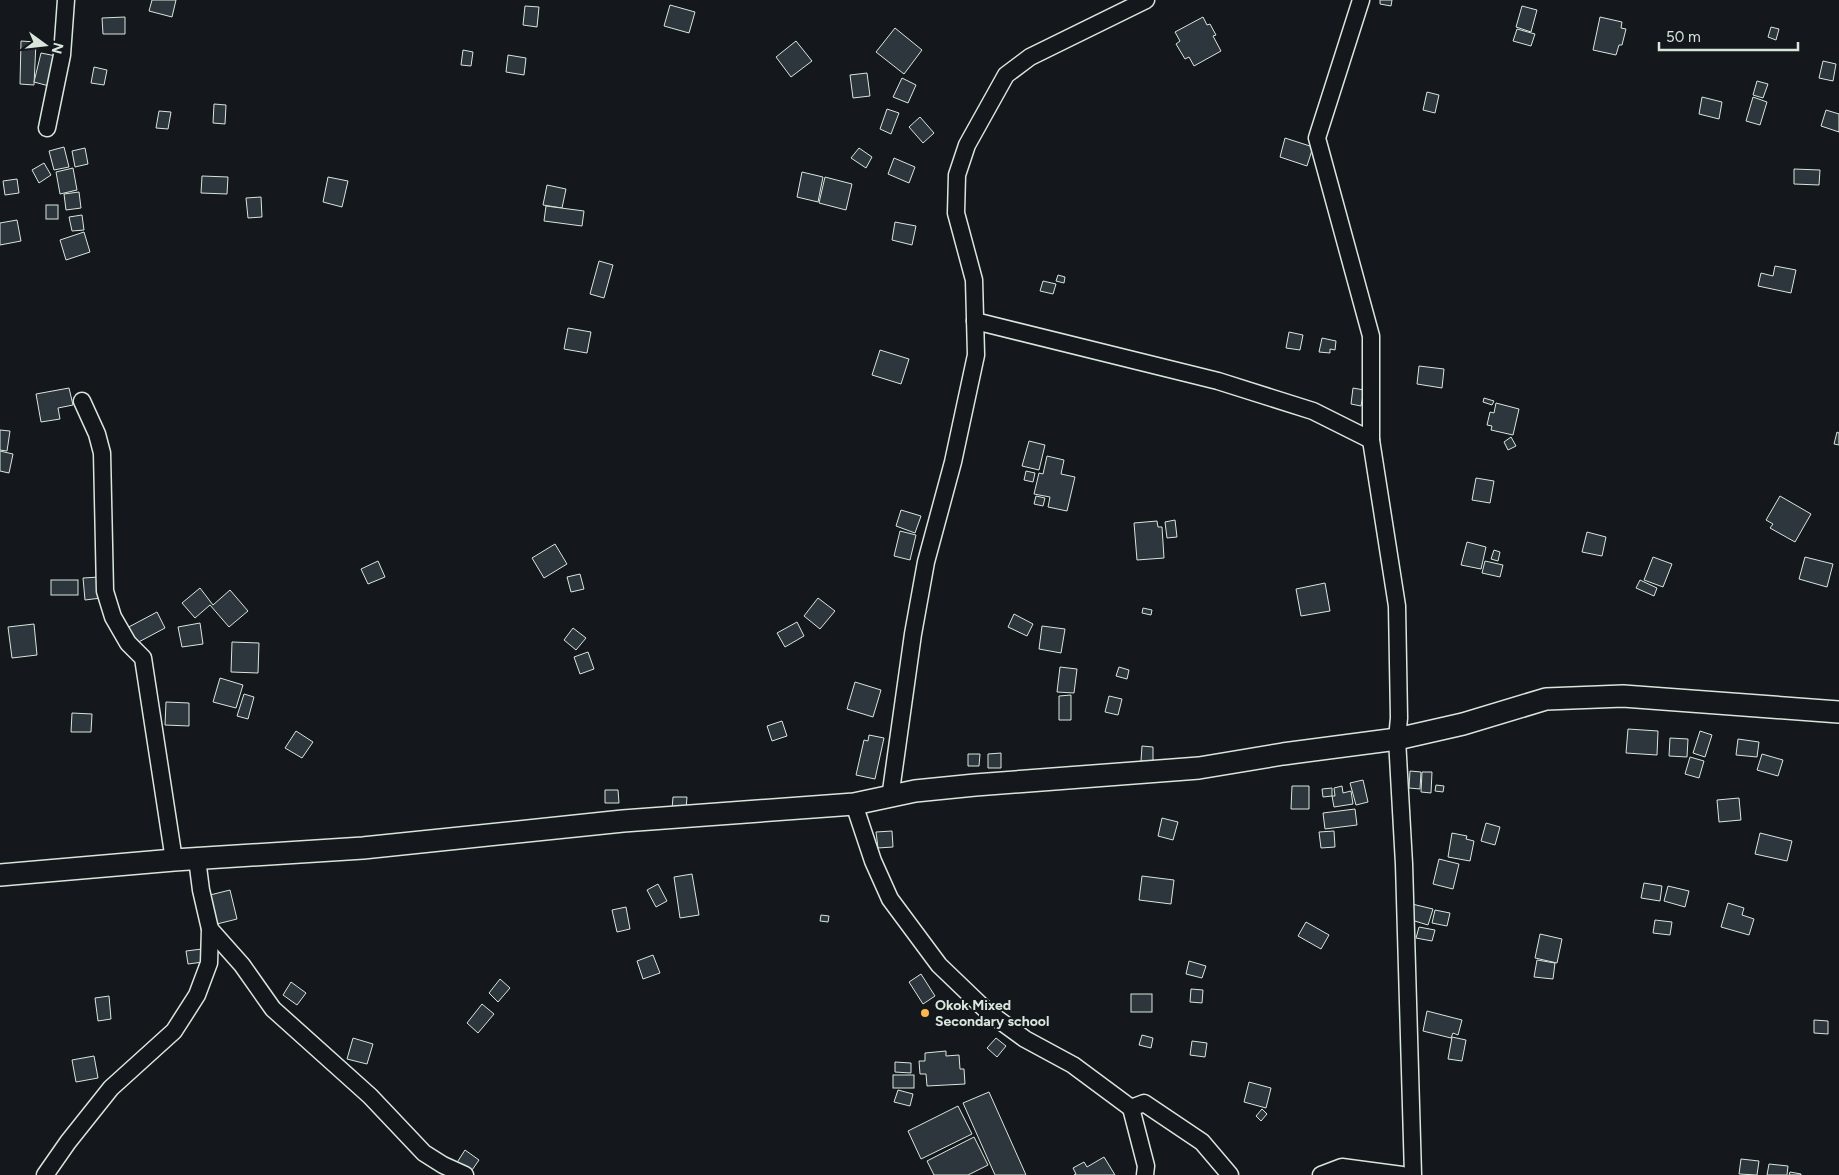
<svg xmlns="http://www.w3.org/2000/svg" width="1839" height="1175" viewBox="0 0 1839 1175" font-family="Figtree,sans-serif">
<style>
.building{fill:#2c363c;stroke:#d8e6dc}
.lines{fill:none;stroke-linecap:round;stroke-linejoin:round}
.minor-casing{stroke:#d8e6dc;stroke-width:19}
.tertiary-casing{stroke:#d8e6dc;stroke-width:24}
.minor{stroke:#14181c;stroke-width:16}
.tertiary{stroke:#14181c;stroke-width:21}
.poi-dot{fill:#ffb74d;stroke:#14181c;stroke-width:2}
.labels{text-anchor:middle;dominant-baseline:central;stroke-width:4;stroke-linejoin:round;paint-order:stroke}
.poi-label{font-size:14px;font-weight:bold;fill:#d8e6dc;stroke:#14181c;text-anchor:start}
</style>
<rect width="100%" height="100%" fill="#14181c"/>
<!-- building -->
<g class="building">
<path d="M152,0H176L172,17L149,11Z"/>
<path d="M1380,0H1392L1391,6L1380,4Z"/>
<path d="M670,5L695,12L689,33L664,26Z"/>
<path d="M525,6L539,7L537,27L523,25Z"/>
<path d="M1522,6L1537,10L1531,32L1516,27Z"/>
<path d="M125,17V34H103L102,18Z"/>
<path d="M1203,17L1207,25L1210,24L1216,35L1213,36L1221,51L1194,66L1189,57L1185,59L1176,44L1180,41L1175,32Z"/>
<path d="M1600,17L1622,22L1621,28L1626,29L1622,45H1619L1616,55L1593,50Z"/>
<path d="M1771,27L1779,29L1776,40L1768,37Z"/>
<path d="M895,28L922,50L904,74L876,52Z"/>
<path d="M1517,29L1535,34L1531,46L1513,41Z"/>
<path d="M21,41L36,42L34,85L20,84Z"/>
<path d="M796,41L812,61L791,77L776,57Z"/>
<path d="M463,50L473,52L471,66L461,65Z"/>
<path d="M41,53L56,56L49,86L34,82Z"/>
<path d="M508,55L526,58L524,75L506,72Z"/>
<path d="M1823,61L1836,64L1833,81L1819,78Z"/>
<path d="M94,67L107,70L104,85L91,83Z"/>
<path d="M867,73L870,96L853,98L850,75Z"/>
<path d="M902,78L916,85L908,103L893,97Z"/>
<path d="M1757,81L1768,84L1763,98L1753,95Z"/>
<path d="M1427,92L1439,95L1435,113L1423,110Z"/>
<path d="M1702,97L1722,102L1719,119L1699,114Z"/>
<path d="M1753,97L1767,102L1760,125L1746,121Z"/>
<path d="M214,104L226,105L225,124L213,123Z"/>
<path d="M887,109L899,113L891,134L880,129Z"/>
<path d="M1826,110L1839,114V132L1821,126Z"/>
<path d="M159,111L171,112L168,129L156,128Z"/>
<path d="M920,117L934,133L923,143L909,127Z"/>
<path d="M1285,138L1313,147L1307,166L1280,157Z"/>
<path d="M64,147L69,167L54,170L49,151Z"/>
<path d="M85,148L88,164L75,167L72,151Z"/>
<path d="M859,148L872,157L866,168L851,158Z"/>
<path d="M894,158L915,167L909,183L888,174Z"/>
<path d="M44,163L51,175L39,183L32,170Z"/>
<path d="M73,168L77,190L60,194L56,172Z"/>
<path d="M1794,169L1820,170L1819,185L1794,184Z"/>
<path d="M802,172L823,177L818,202L797,197Z"/>
<path d="M202,176L228,177L227,194L201,193Z"/>
<path d="M328,177L348,181L342,207L323,202Z"/>
<path d="M825,177L852,184L846,210L819,203Z"/>
<path d="M17,179L19,193L5,195L3,181Z"/>
<path d="M547,185L566,189L562,208L543,205Z"/>
<path d="M79,192L81,208L66,210L64,194Z"/>
<path d="M261,197L262,217L248,218L246,198Z"/>
<rect x="46" y="205" width="12" height="14"/>
<path d="M546,206L584,211L582,226L544,221Z"/>
<path d="M82,215L84,230L72,231L69,217Z"/>
<path d="M17,220L21,241L0,245V223Z"/>
<path d="M895,222L916,226L912,245L892,240Z"/>
<path d="M84,232L90,252L66,260L60,240Z"/>
<path d="M599,261L613,265L604,298L590,294Z"/>
<path d="M1775,266L1796,270L1791,293L1758,286L1761,273L1773,276Z"/>
<path d="M1058,275L1065,277L1064,283L1056,281Z"/>
<path d="M1043,281L1056,284L1053,294L1040,291Z"/>
<path d="M568,328L591,332L587,353L564,349Z"/>
<path d="M1289,332L1303,335L1300,350L1286,348Z"/>
<path d="M1322,338L1336,341L1335,350L1330,349V353L1319,352Z"/>
<path d="M880,350L909,359L901,384L872,375Z"/>
<path d="M1419,366L1444,369L1442,388L1417,384Z"/>
<path d="M69,388L73,405L58,408L60,419L41,422L36,394Z"/>
<path d="M1353,388L1364,390L1361,406L1351,404Z"/>
<path d="M1484,398L1494,401L1492,405L1483,402Z"/>
<path d="M1496,403L1519,409L1513,435L1491,430L1492,426L1487,425L1490,412L1494,413Z"/>
<path d="M0,430L10,431L7,451L0,450Z"/>
<path d="M1837,432L1839,433V445L1834,444Z"/>
<path d="M1511,437L1516,446L1508,450L1504,442Z"/>
<path d="M1029,441L1045,445L1039,470L1022,466Z"/>
<path d="M0,451L13,454L9,473L0,471Z"/>
<path d="M1047,456L1064,460L1061,474L1075,477L1067,511L1048,507L1050,497L1034,494L1039,473L1043,474Z"/>
<path d="M1026,471L1035,473L1033,482L1024,480Z"/>
<path d="M1476,478L1494,481L1490,503L1472,500Z"/>
<path d="M1036,496L1045,498L1043,506L1034,504Z"/>
<path d="M1780,496L1811,514L1795,542L1770,528L1773,524L1766,520Z"/>
<path d="M901,510L921,516L915,533L896,526Z"/>
<path d="M1175,520L1177,537L1167,538L1165,522Z"/>
<path d="M1157,521L1158,527H1162L1164,558L1137,560L1134,523Z"/>
<path d="M900,531L916,535L910,560L894,556Z"/>
<path d="M1587,532L1606,537L1602,556L1582,552Z"/>
<path d="M1467,542L1486,547L1481,569L1461,565Z"/>
<path d="M555,544L567,564L544,578L532,558Z"/>
<path d="M1494,550L1500,552L1498,561L1491,559Z"/>
<path d="M1653,557L1672,564L1663,587L1644,580Z"/>
<path d="M1805,557L1833,564L1827,587L1799,579Z"/>
<path d="M378,561L385,577L368,584L361,569Z"/>
<path d="M1485,561L1503,565L1500,577L1482,573Z"/>
<path d="M580,574L584,589L571,592L567,577Z"/>
<path d="M99,577L101,598L85,600L83,578Z"/>
<rect x="51" y="580" width="27" height="15"/>
<path d="M1640,580L1657,588L1654,596L1636,588Z"/>
<path d="M1325,583L1330,611L1301,616L1296,589Z"/>
<path d="M200,588L213,605L230,590L248,611L229,627L210,605L195,618L182,603Z"/>
<path d="M818,598L835,611L820,629L804,616Z"/>
<path d="M1143,608L1152,610L1151,615L1142,613Z"/>
<path d="M157,612L165,628L133,645L125,629Z"/>
<path d="M1014,614L1033,624L1027,636L1008,627Z"/>
<path d="M797,622L804,636L785,647L777,633Z"/>
<path d="M200,623L203,644L182,647L178,627Z"/>
<path d="M34,624L37,655L12,658L8,627Z"/>
<path d="M1042,626L1065,629L1061,653L1039,649Z"/>
<path d="M573,628L586,638L576,650L564,640Z"/>
<path d="M232,642L259,643L258,673L231,672Z"/>
<path d="M588,652L594,669L580,674L574,657Z"/>
<path d="M1060,667L1077,669L1074,693L1057,692Z"/>
<path d="M1119,667L1129,670L1127,679L1116,676Z"/>
<path d="M220,678L243,685L236,708L213,702Z"/>
<path d="M855,682L881,690L873,717L847,709Z"/>
<path d="M244,694L254,697L248,719L237,716Z"/>
<path d="M1071,695V720H1059V696Z"/>
<path d="M1109,696L1122,699L1118,715L1105,712Z"/>
<path d="M166,702L189,703V726L165,725Z"/>
<path d="M72,713L92,714L91,732H71Z"/>
<path d="M782,721L787,736L772,741L767,726Z"/>
<path d="M1628,729L1658,731L1657,755L1626,753Z"/>
<path d="M296,731L313,742L302,758L285,748Z"/>
<path d="M1700,731L1712,735L1705,757L1693,753Z"/>
<path d="M869,735L884,738L875,779L856,775L864,740L868,741Z"/>
<path d="M1670,738L1688,739L1687,757L1669,756Z"/>
<path d="M1738,739L1759,742L1757,757L1736,755Z"/>
<path d="M1142,746L1153,747V762L1141,761Z"/>
<path d="M1001,753V768H988V754Z"/>
<path d="M968,754H980L979,766H968Z"/>
<path d="M1762,754L1783,760L1778,776L1757,770Z"/>
<path d="M1690,757L1704,761L1699,778L1685,774Z"/>
<path d="M1410,771L1421,772L1420,789L1409,788Z"/>
<path d="M1422,772H1432L1431,793L1421,792Z"/>
<path d="M1363,780L1368,802L1356,805L1350,783Z"/>
<path d="M1436,785L1444,786L1443,792L1435,791Z"/>
<path d="M1292,786H1309V809H1291Z"/>
<path d="M1342,786L1343,793L1351,791L1353,804L1334,807L1332,796H1335L1334,788Z"/>
<path d="M1332,788V796L1323,797L1322,789Z"/>
<path d="M605,790H618L619,803H605Z"/>
<path d="M673,797H687L686,809H672Z"/>
<path d="M1739,798L1741,820L1719,822L1717,800Z"/>
<path d="M1355,809L1357,825L1325,829L1323,813Z"/>
<path d="M1162,818L1178,822L1173,840L1158,836Z"/>
<path d="M1486,823L1500,827L1495,845L1481,841Z"/>
<path d="M892,831L893,847L878,848L876,832Z"/>
<path d="M1334,831L1335,847L1321,848L1319,832Z"/>
<path d="M1452,833L1467,836L1466,839L1474,841L1470,861L1448,857Z"/>
<path d="M1760,833L1792,841L1787,861L1755,854Z"/>
<path d="M1439,859L1459,864L1453,889L1433,884Z"/>
<path d="M692,874L699,915L680,918L674,877Z"/>
<path d="M1142,876L1174,880L1171,904L1139,900Z"/>
<path d="M1644,883L1662,886L1660,901L1641,898Z"/>
<path d="M658,884L667,901L656,907L647,890Z"/>
<path d="M1668,886L1689,891L1685,907L1664,901Z"/>
<path d="M230,890L237,919L213,925L206,896Z"/>
<path d="M1728,903L1744,908L1742,915L1754,919L1749,935L1721,927Z"/>
<path d="M1412,904L1433,909L1428,925L1408,919Z"/>
<path d="M626,907L630,929L617,932L612,910Z"/>
<path d="M1435,910L1450,913L1447,926L1432,923Z"/>
<path d="M821,915L829,916L828,922L820,921Z"/>
<path d="M1655,920L1672,922L1670,935L1653,933Z"/>
<path d="M1306,922L1329,935L1321,949L1298,936Z"/>
<path d="M1419,927L1435,930L1432,941L1416,938Z"/>
<path d="M1540,934L1562,939L1557,963L1535,958Z"/>
<path d="M202,949L203,962L188,964L186,951Z"/>
<path d="M653,955L660,973L643,979L637,961Z"/>
<path d="M1537,960L1555,963L1553,979L1534,977Z"/>
<path d="M1189,961L1206,966L1202,978L1186,974Z"/>
<path d="M921,974L935,996L923,1004L909,982Z"/>
<path d="M500,979L510,988L498,1002L489,993Z"/>
<path d="M291,982L306,993L297,1005L283,995Z"/>
<path d="M1191,989L1203,990L1202,1003L1190,1002Z"/>
<rect x="1131" y="994" width="21" height="18"/>
<path d="M109,996L111,1019L98,1021L95,998Z"/>
<path d="M482,1004L494,1014L478,1033L467,1023Z"/>
<path d="M1427,1011L1462,1020L1458,1035L1453,1033L1451,1038L1423,1031Z"/>
<path d="M1814,1020L1828,1021V1034L1814,1033Z"/>
<path d="M1142,1035L1153,1038L1151,1048L1139,1045Z"/>
<path d="M1452,1037L1466,1040L1462,1061L1448,1059Z"/>
<path d="M353,1038L373,1044L367,1064L347,1059Z"/>
<path d="M996,1038L1006,1046L997,1057L987,1048Z"/>
<path d="M1192,1041L1207,1043L1205,1057L1190,1055Z"/>
<path d="M946,1051V1056L959,1055L960,1069H964L965,1084L927,1086L926,1074H920L919,1061H925V1053Z"/>
<path d="M94,1056L98,1078L76,1082L72,1060Z"/>
<path d="M895,1062L911,1063V1073L895,1072Z"/>
<rect x="893" y="1075" width="21" height="13"/>
<path d="M1249,1082L1271,1088L1266,1108L1244,1102Z"/>
<path d="M898,1090L913,1094L910,1106L894,1102Z"/>
<path d="M989,1092L1026,1175H995L963,1103Z"/>
<path d="M958,1106L972,1134L921,1159L908,1131Z"/>
<path d="M1262,1109L1267,1114L1261,1121L1256,1116Z"/>
<path d="M974,1137L988,1165L968,1175H934L927,1161Z"/>
<path d="M465,1150L479,1160L470,1173L456,1164Z"/>
<path d="M1104,1157L1115,1175H1074L1076,1174L1073,1168L1084,1162L1087,1167Z"/>
<path d="M1741,1159L1759,1161L1757,1175L1739,1174Z"/>
<path d="M1769,1164L1788,1166L1787,1175H1767Z"/>
<path d="M1790,1172L1801,1174V1175H1789Z"/>
</g>
<g class="lines">
<!-- minor casing -->
<g class="minor-casing">
<g id="minor">
<path d="M1361,0L1317,138L1371,336V440L1397,606L1399,718L1397,739L1404,864L1413,1175"/>
<path d="M47,128L62,55L66,0"/>
<path d="M975,321L1218,381L1313,411L1371,440"/>
<path d="M82,401L97,434L102,453L105,591L113,617L128,643L143,658L174,860"/>
<path d="M890,798L913,634L926,562L953,462L976,355L974,280L956,213L957,175L967,145L1006,75L1030,57L1146,0"/>
<path d="M854,804L873,861L890,899L939,965L988,1012L1025,1039L1073,1065L1131,1108L1144,1103L1202,1142L1230,1175"/>
<path d="M210,929L242,965L273,1009L370,1096L424,1153L443,1165L465,1175"/>
<path d="M1131,1108L1146,1166L1145,1175"/>
<path d="M45,1175L68,1142L111,1088L174,1031L197,995L209,963L210,929L201,890L197,859"/>
<path d="M1321,1175L1342,1167L1402,1175"/>
</g>
</g>
<!-- tertiary casing -->
<g class="tertiary-casing">
<path id="tertiary" d="M0,875L174,860L363,848L623,821L854,804L915,791L975,785L1199,768L1283,754L1397,739L1463,724L1546,699L1623,696L1839,712"/>
</g>
<!-- minor -->
<use href="#minor" class="minor"/>
<!-- tertiary -->
<use href="#tertiary" class="tertiary"/>
</g>
<!-- markers -->
<circle class="poi-dot" cx="925" cy="1013" r="5"/>
<g class="labels">
<!-- poi labels -->
<g class="poi-label">
<text x="935" y="1005">Okok Mixed<tspan x="935" dy="16">Secondary school</tspan></text>
</g>
</g>
<!-- north arrow -->
<g transform="translate(45 45) rotate(105)" stroke="#14181c" stroke-width="4" paint-order="stroke">
<path d="M0-4L9 19L0 12L-9 19Z" fill="#d8e6dc"/>
<text y="-8" font-size="14" font-weight="bold" text-anchor="middle" fill="#d8e6dc">N</text>
</g>
<!-- scale -->
<path d="M1659 42v8h139v-8" fill="none" stroke="#d8e6dc" stroke-width="2.5"/>
<text x="1666" y="42" font-size="15" fill="#d8e6dc" stroke="#14181c" stroke-width="4" paint-order="stroke">50 m</text>
</svg>
